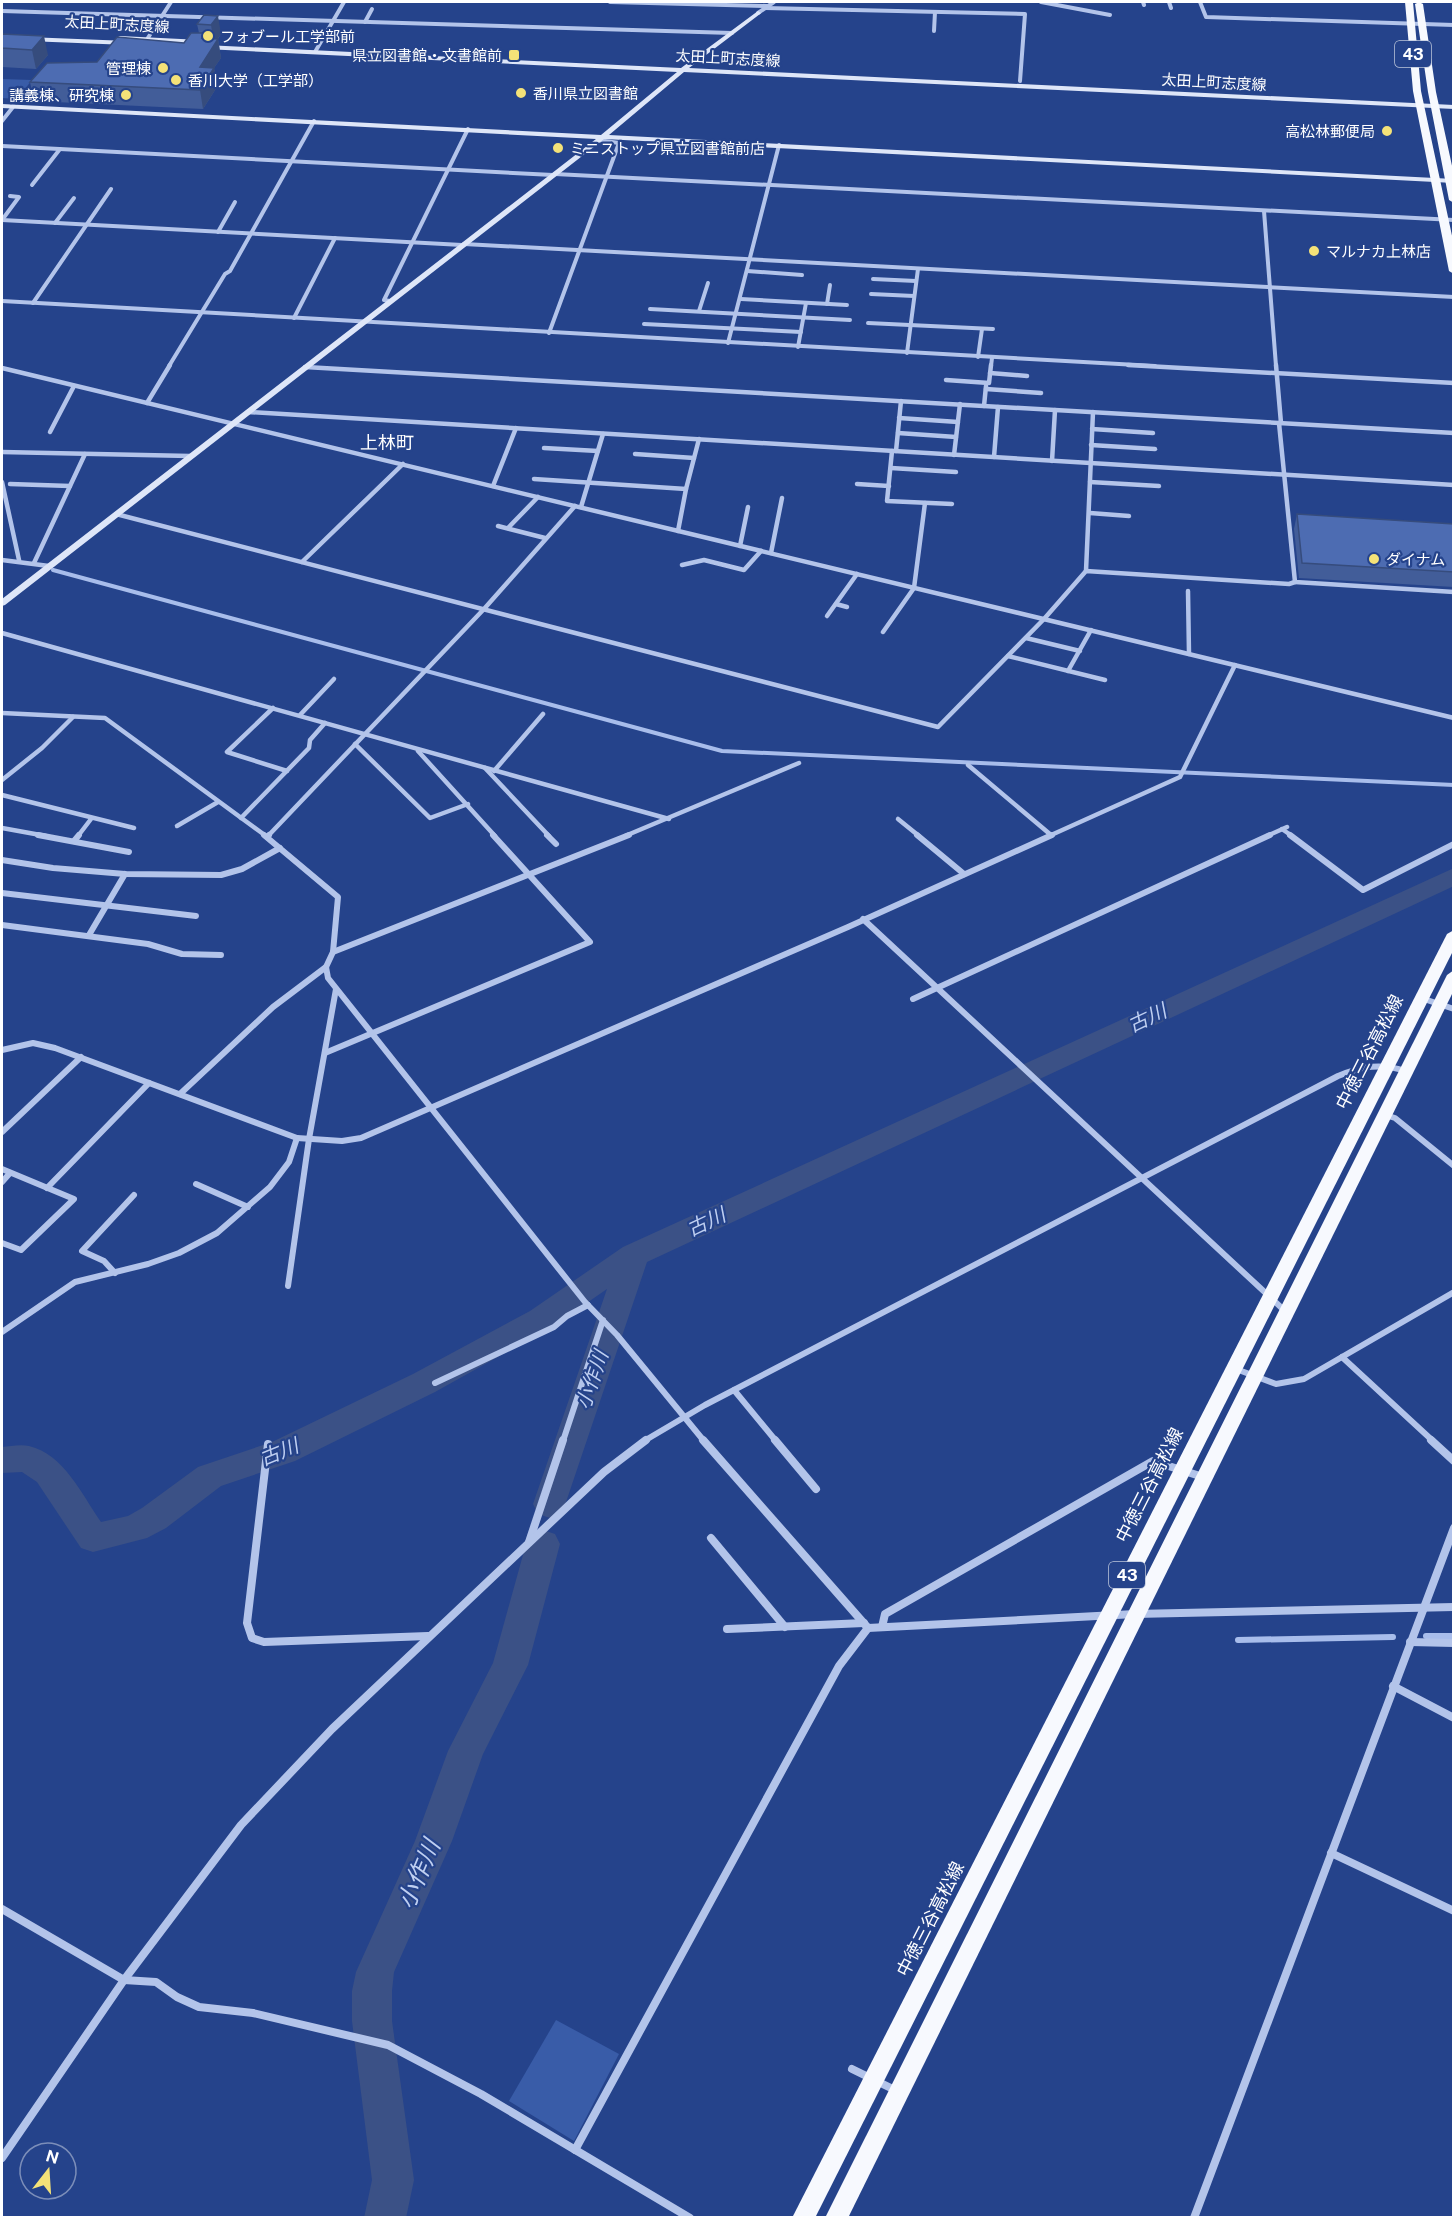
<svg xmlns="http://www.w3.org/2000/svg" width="1455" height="2219" viewBox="0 0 1455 2219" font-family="'Public Sans','Noto Sans JP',sans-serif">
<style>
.green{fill:#395ca8}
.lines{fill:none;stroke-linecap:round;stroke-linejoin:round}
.stream-far1{stroke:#a8bdeb;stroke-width:4}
.stream{stroke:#a8bdeb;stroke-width:6}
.river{fill:#3b5186;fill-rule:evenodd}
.street-far3{stroke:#b3c4ea;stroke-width:4}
.street-far2{stroke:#b3c4ea;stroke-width:4.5}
.street-far1{stroke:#b3c4ea;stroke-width:6}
.street{stroke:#b3c4ea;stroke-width:8}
.secondary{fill:#dee6f8;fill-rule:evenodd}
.primary{fill:#f7f9fe;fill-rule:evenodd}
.wall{fill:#425d99}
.shaded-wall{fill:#364c7d}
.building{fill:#4d6cb2;stroke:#364c7d;stroke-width:1.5}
.poi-dot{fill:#f4e278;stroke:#25438b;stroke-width:2}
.labels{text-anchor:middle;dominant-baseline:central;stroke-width:4.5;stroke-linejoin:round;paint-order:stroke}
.far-street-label{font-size:15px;fill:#fff;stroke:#25438b}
.far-poi-label{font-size:15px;fill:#fff;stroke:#25438b;text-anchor:start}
.shield{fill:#25438b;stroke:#bec7dc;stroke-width:1.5}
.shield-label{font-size:16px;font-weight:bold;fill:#fff}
.far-quarter-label{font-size:18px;fill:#fff;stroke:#25438b}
.street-label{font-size:18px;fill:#fff;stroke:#25438b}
.water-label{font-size:20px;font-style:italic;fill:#bfcff1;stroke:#25438b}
.near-water-label{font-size:24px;font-style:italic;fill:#bfcff1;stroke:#25438b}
</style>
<rect width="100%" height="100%" fill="#25438b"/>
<!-- green -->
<g class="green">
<path d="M2,79L32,80L17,99L2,98Z"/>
<path d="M556,2020L619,2054L574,2141L509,2101Z"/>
</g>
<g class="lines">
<!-- stream-far1 -->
<path class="stream-far1" d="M53,570L722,751L1454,785"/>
<!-- stream -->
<g class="stream">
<path d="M1426,1636H1454"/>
<path d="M1238,1640L1393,1637"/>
</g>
<!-- river -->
<g class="river">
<path d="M1454,868V886L647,1262L562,1514L550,1518L538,1514L533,1504L607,1289L552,1327L435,1392L295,1461L221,1486L166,1528L147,1538L93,1552L81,1548L37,1482L22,1472L2,1473V1447C10,1446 21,1444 29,1446C64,1454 82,1495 101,1522L128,1516L142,1508L198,1467L272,1442L413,1374L530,1311L623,1247Z"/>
<path d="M543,1530L555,1534L560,1544L528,1665L483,1754L452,1841L394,1972L392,1991V2021L414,2180L406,2218H364L372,2180L352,2021V1991L356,1972L415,1841L448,1751L493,1663L526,1544L531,1534Z"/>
</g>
<!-- street-far3 -->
<g class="street-far3">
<path d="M610,2L767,6"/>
<path d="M1041,2L1110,15"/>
<path d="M1143,2L1144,5"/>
<path d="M1169,2L1171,8"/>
<path d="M1200,2L1206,17L1454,25"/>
<path d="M765,8L1025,14L1020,81"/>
<path d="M2,11L732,33"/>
<path d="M758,13L774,2"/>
<path d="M365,22L372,9"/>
<path d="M934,31L935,12"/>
<path d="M144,44L171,2"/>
<path d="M315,52L344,2"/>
<path d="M2,121L13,107"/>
<path d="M2,146L553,175"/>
<path d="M555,174L1454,220"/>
<path d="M32,185L60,149"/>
<path d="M1264,211L1276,366"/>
<path d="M2,220L462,245"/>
<path d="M2,220L19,197L10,196"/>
<path d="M55,223L74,198"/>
<path d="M218,232L235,202"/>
<path d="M464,244L1454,297"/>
<path d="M747,271L802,275"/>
<path d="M873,279L916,281"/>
<path d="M871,294L914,296"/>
<path d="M741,299L847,305"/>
<path d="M2,301L1155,366"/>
<path d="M390,301L384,300L468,129"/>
<path d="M33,303L111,189"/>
<path d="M827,304L830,285"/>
<path d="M650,309L850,320"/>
<path d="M699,311L708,283"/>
<path d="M294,318L335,238"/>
<path d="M868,323L993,329"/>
<path d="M644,324L801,332"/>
<path d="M549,333L619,143L598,140"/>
<path d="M728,343L779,145"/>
<path d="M798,347L806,303"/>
<path d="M907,353L918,269"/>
<path d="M978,357L982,329"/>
<path d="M169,366L225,274L230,271L314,121"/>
<path d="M991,366L992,358"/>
</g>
<!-- street-far2 -->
<g class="street-far2">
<path d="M1128,365L1454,383"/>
<path d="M1276,365L1281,423"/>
<path d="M305,367L1454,433"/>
<path d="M2,368L1454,718"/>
<path d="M990,373L1027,376"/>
<path d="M946,380L989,383L991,365"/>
<path d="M986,389L1041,393"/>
<path d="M147,403L170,365"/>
<path d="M984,406L986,386"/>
<path d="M248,412L1454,485"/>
<path d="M899,418L958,422"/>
<path d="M1279,423L1295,582L1454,592"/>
<path d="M1092,429L1153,433"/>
<path d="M50,432L74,386"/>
<path d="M898,433L956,437"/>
<path d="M1091,445L1155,449"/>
<path d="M544,448L598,451"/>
<path d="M892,451L887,501L952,504"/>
<path d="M896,451L901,401"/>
<path d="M2,452L190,456"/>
<path d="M635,454L694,458"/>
<path d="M954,455L960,404"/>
<path d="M994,457L998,407"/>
<path d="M1052,461L1055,410"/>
<path d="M891,468L956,472"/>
<path d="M534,479L686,489L699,439"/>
<path d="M2,482L19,560"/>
<path d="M1090,482L1159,486"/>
<path d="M10,484L70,486"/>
<path d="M857,484L889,486"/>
<path d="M493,486L516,428"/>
<path d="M581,507L603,434"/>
<path d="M1090,513L1129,516"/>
<path d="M116,514L938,727L1044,619L1086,571L1289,584L1295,582"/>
<path d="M498,526L545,538"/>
<path d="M508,528L538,497"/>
<path d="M678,531L686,489"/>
<path d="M740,546L748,507"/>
<path d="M771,553L782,498"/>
<path d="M2,560L49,566"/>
<path d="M302,562L403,464"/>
<path d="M34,563L85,454"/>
<path d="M682,565L704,560L744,570L761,551"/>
<path d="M1086,571L1093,412"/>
<path d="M1188,591L1189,654"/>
<path d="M836,604L847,607"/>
<path d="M827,616L857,574"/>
<path d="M883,632L914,588L925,503"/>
<path d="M2,633L669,819"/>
<path d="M1026,638L1080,651"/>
<path d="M1008,656L1105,680"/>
<path d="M1068,671L1091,630"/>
<path d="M273,708L227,752L287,771"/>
<path d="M2,713L105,718L266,836"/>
<path d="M300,715L334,679"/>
<path d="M355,744L430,818L468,804"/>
<path d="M418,751L495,836"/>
<path d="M968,765L1051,835"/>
<path d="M485,768L549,836"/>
<path d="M494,771L543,714"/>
<path d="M2,780L42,748L73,717"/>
<path d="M2,795L134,828"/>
<path d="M241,818L309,748L310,740L325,723"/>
<path d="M898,819L919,836"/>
<path d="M177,826L218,802"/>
<path d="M2,828L46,836"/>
<path d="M1282,829L1292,836"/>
<path d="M78,836L91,819"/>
<path d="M268,836L484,609L575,506"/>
<path d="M625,836L799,763"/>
<path d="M1049,836L1180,777L1235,665"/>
<path d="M1267,836L1287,827"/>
</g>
<!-- street-far1 -->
<g class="street-far1">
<path d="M38,835L129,852"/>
<path d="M264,835L338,897L333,952"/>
<path d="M547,835L556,844"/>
<path d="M629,835L333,952L326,967L328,978L585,1302L617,1335L704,1441"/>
<path d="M917,835L964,874"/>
<path d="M1290,835L1363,890L1454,844"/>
<path d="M267,837L269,835"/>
<path d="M74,841L79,835"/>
<path d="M2,860L53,868L125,874L221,875L242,869L280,848"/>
<path d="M2,893L196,916"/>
<path d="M863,919L1285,1311"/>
<path d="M2,925L148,944L182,954L221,955"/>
<path d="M89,935L125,874"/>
<path d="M1421,998L1454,1009"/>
<path d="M913,999L1270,835"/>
<path d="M2,1050L33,1043L55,1048L297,1138L289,1162L270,1187L217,1233L179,1253L148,1264L75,1282L2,1332"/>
<path d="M325,1053L590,942L493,835"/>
<path d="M180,1094L273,1007L326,967"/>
<path d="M1385,1115L1395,1118L1454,1166"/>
<path d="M2,1132L81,1057"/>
<path d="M297,1138L342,1141L361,1138L848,927L1052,835"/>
<path d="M2,1169L74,1199L21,1250L2,1243"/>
<path d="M2,1182L10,1173"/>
<path d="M196,1184L248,1207"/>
<path d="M47,1188L149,1083"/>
<path d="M115,1273L104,1261L82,1251L134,1195"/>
<path d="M288,1286L309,1139L336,989"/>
<path d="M1342,1357L1433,1441"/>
<path d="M1236,1369L1276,1384L1304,1379L1454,1292"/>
<path d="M435,1383L554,1327L567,1316L588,1305"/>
<path d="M734,1390L776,1441"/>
<path d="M563,1441L603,1320"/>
<path d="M644,1441L705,1405L1338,1076C1362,1066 1381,1063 1406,1071"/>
</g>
<!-- street -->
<g class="street">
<path d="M703,1440L868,1628L1135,1614L1454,1607"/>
<path d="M775,1440L816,1489"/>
<path d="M1431,1440L1454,1461"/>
<path d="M268,1444L247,1623L252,1638L264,1642L428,1636"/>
<path d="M711,1538L785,1627"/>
<path d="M529,1542L563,1440"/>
<path d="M882,1627L885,1614L1153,1461L1203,1477"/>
<path d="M727,1629L864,1623"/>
<path d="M1410,1642L1454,1643"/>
<path d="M1393,1686L1454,1718"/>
<path d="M1331,1853L1454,1911"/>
<path d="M2,1909L124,1980L156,1982L177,1997L199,2007L253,2013L388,2045L481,2094L690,2218"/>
<path d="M852,2069L897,2091"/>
<path d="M575,2150L839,1666L868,1628"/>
<path d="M2,2158L124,1980L241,1825L332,1729L604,1472L646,1440"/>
<path d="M1194,2218L1454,1528"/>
</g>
<!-- secondary -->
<g class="secondary">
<path d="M758,11L761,13L760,14L689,68L1454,105V109L684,72L609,135L1454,179V183L604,139L5,605L2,606V599L596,139L2,108V104L601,135L677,72L205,49L202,47L205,45L681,68Z"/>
<path d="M2,36L128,41L131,43L128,45L2,40Z"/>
<path d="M120,36L201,40L204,42L201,44L118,39V37Z"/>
</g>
<!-- primary -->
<g class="primary">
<path d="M1405,2H1413L1421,91L1454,245V274L1449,271L1413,91Z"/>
<path d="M1419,2L1423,4L1436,92L1454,175V203L1449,200L1428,92L1415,4Z"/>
<path d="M1454,930V949L815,2218H792L1447,934Z"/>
<path d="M1454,970V990L848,2218H825L1447,975Z"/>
</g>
</g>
<!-- wall -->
<g class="wall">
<path d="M204,15L221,34L218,39L221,58L214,68L217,87L203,109L34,101L30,82L97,62L184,43L199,33L197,24Z"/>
<path d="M2,34L48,55L36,69L2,67Z"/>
<path d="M1297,514L1454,524V587L1299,578L1294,529Z"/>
</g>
<!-- shaded-wall -->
<g class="shaded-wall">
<path d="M218,16L221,34L214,44L211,25Z"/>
<path d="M44,36L48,55L36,69L32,50Z"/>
<path d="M218,39L221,58L214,68L217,87L203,109L200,90V67Z"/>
</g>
<!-- building -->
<g class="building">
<path d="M204,15L218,16L211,25L197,24Z"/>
<path d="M191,33H205L202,38L218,39L200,67L214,68L200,90L30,82L47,63L97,62L117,37L184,43Z"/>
<path d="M2,34L44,36L32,50L2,48Z"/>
<path d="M1297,514L1454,524V572L1302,563Z"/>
</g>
<!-- markers -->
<g class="poi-dot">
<circle cx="208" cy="36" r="6"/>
<rect x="508" y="49" width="12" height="12" rx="3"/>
<circle cx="163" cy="68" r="6"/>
<circle cx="176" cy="80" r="6"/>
<circle cx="521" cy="93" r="6"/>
<circle cx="126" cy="95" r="6"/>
<circle cx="1387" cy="131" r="6"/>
<circle cx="558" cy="148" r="6"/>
<circle cx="1314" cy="251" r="6"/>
<circle cx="1374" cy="559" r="6"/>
</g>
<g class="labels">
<!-- far-street labels -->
<g class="far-street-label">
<text transform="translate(117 24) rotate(3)">太田上町志度線</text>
<text transform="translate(728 58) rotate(3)">太田上町志度線</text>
<text transform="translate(1214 82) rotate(3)">太田上町志度線</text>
</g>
<!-- far-poi labels -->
<g class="far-poi-label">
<text x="220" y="36">フォブール工学部前</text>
<text x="502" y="55" text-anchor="end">県立図書館・文書館前</text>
<text x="151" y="68" text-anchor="end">管理棟</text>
<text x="188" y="80">香川大学（工学部）</text>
<text x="533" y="93">香川県立図書館</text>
<text x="114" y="95" text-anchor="end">講義棟、研究棟</text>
<text x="1375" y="131" text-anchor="end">高松林郵便局</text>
<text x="570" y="148">ミニストップ県立図書館前店</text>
<text x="1326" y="251">マルナカ上林店</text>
<text x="1386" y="559">ダイナム</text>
</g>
<!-- shield labels -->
<g class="shield">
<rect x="1395" y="41" width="36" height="26" rx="4.5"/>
<rect x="1109" y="1562" width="36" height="26" rx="4.5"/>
</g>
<g class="shield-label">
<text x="1413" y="54">43</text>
<text x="1127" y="1575">43</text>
</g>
<!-- far-quarter labels -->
<g class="far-quarter-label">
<text x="387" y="442">上林町</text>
</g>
<!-- street labels -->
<g class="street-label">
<text transform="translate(1369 1052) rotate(-63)">中徳三谷高松線</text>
<text transform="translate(1149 1485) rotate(-63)">中徳三谷高松線</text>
<text transform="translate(930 1919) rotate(-63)">中徳三谷高松線</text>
</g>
<!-- water labels -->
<g class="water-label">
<text transform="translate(1147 1018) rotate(-25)">古川</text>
<text transform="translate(706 1222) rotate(-25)">古川</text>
<text transform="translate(592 1380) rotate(-71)">小作川</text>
<text transform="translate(279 1452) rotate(-22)">古川</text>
</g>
<!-- near-water labels -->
<g class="near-water-label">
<text transform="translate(418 1874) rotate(-67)">小作川</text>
</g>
</g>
<!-- border -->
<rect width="1455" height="2219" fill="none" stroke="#ffffff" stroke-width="6"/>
<!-- north arrow -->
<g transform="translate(48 2171) rotate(17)"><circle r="28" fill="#25438b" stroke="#7c8eb9" stroke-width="1.5"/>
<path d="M0-4.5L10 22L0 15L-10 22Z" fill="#f4e278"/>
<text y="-9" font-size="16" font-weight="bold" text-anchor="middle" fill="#ffffff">N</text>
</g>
</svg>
